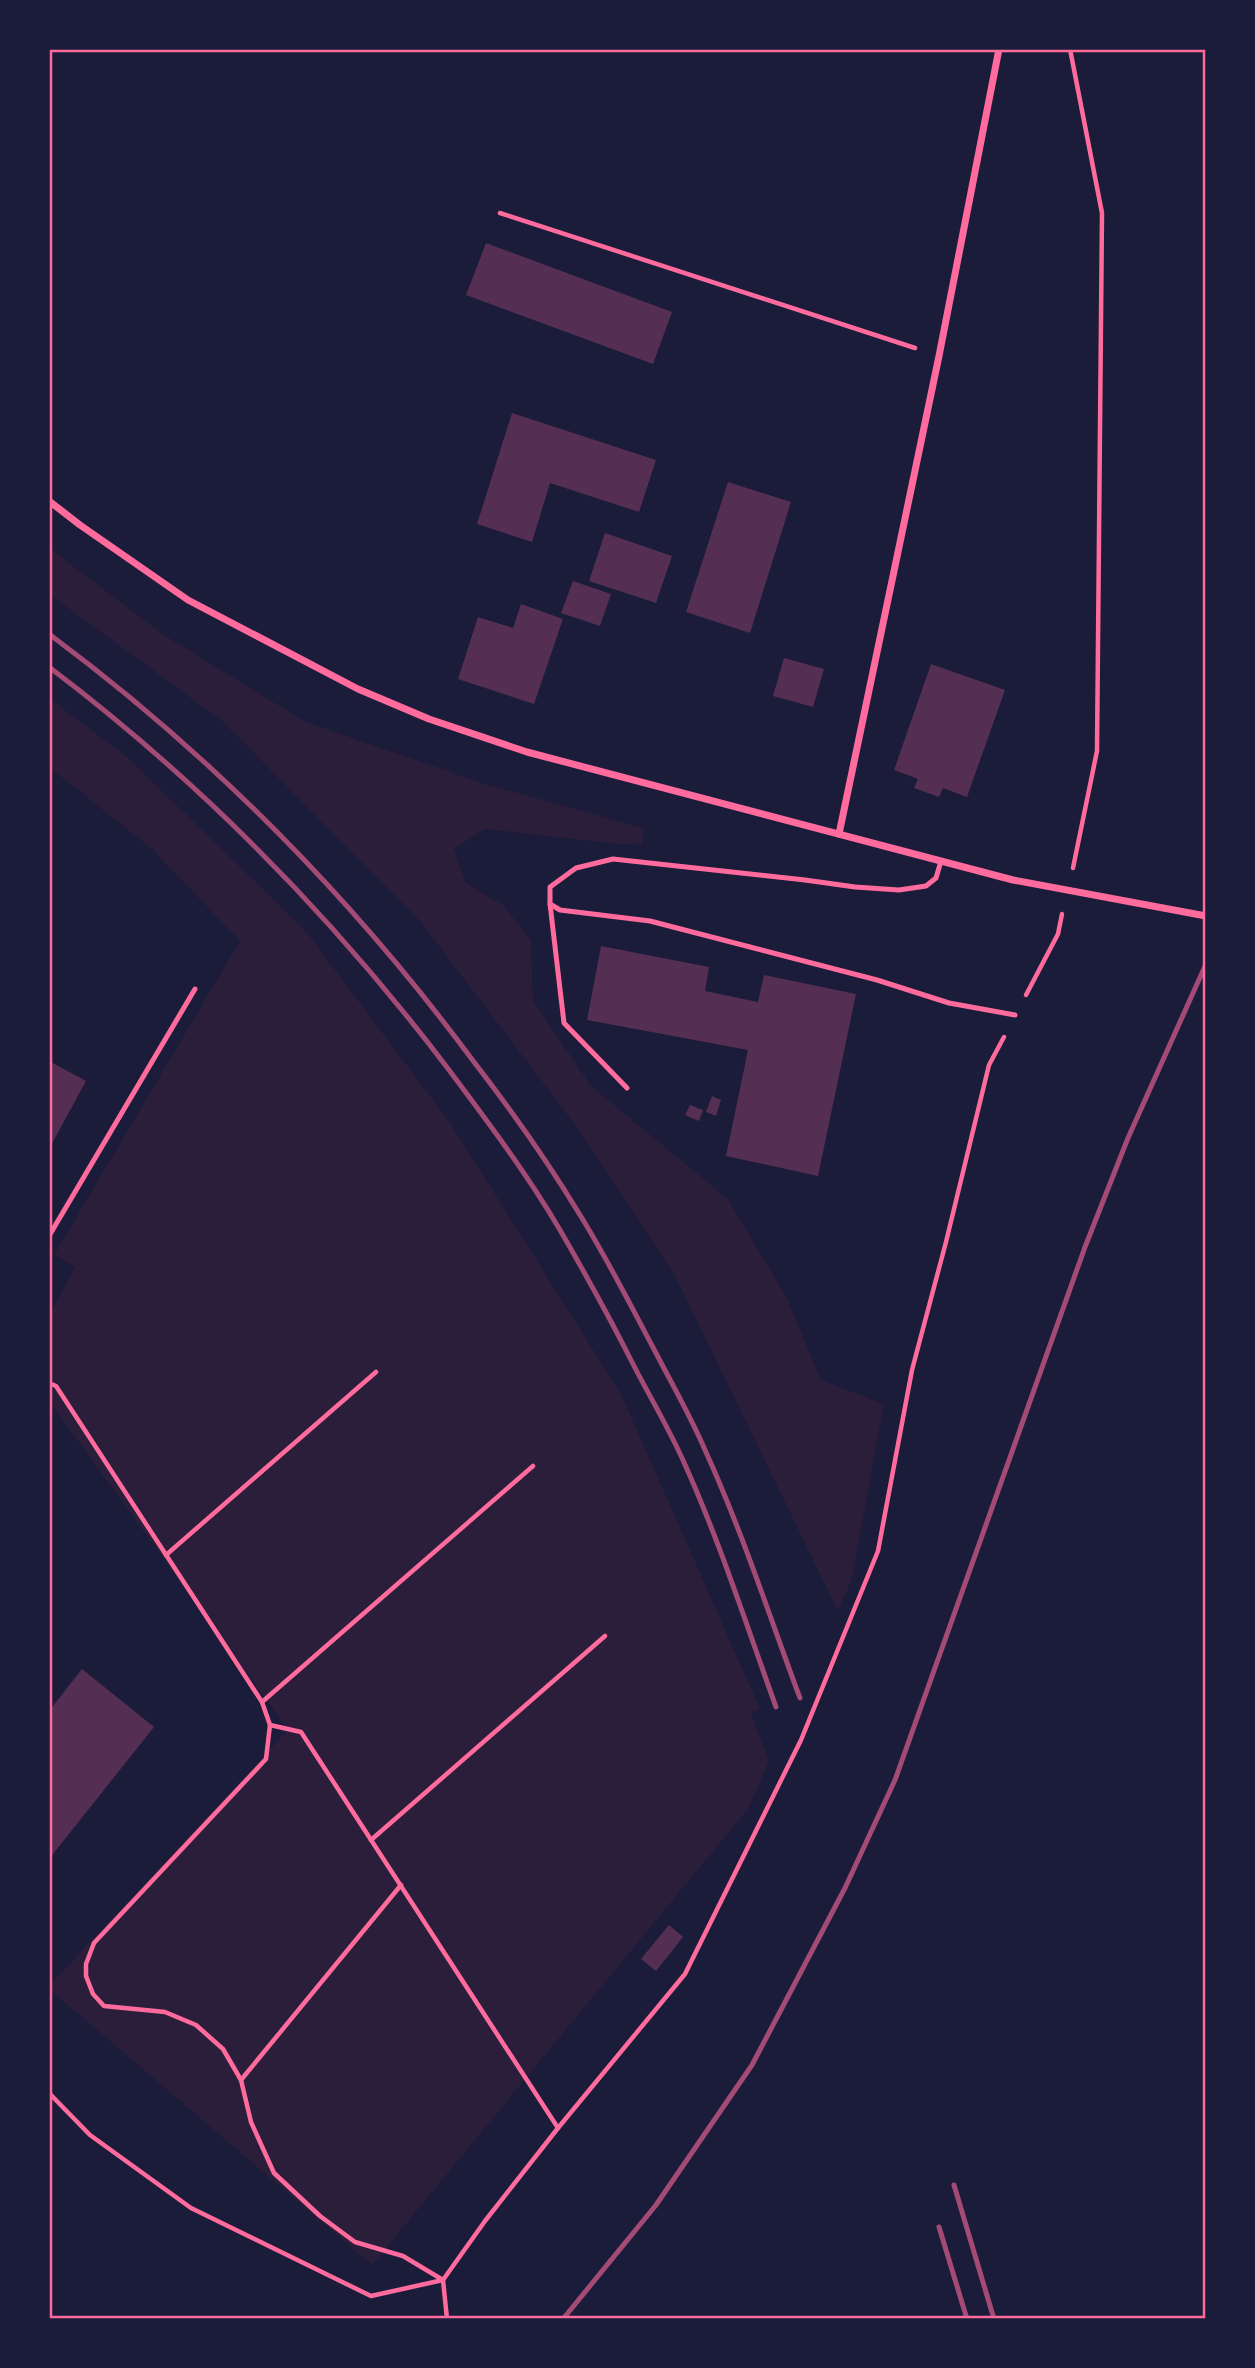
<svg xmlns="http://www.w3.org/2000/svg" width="1255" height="2368" viewBox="0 0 1255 2368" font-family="'IBM Plex Sans',sans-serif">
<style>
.green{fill:#2a1e3b}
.building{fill:#542f53}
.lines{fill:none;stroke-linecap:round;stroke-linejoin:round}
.path{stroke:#ff6b9d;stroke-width:4.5}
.service{stroke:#ff6b9d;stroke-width:5}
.minor{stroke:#ff6b9d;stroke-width:7}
.rail{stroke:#a44b75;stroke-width:5}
.neatline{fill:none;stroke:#ff6b9d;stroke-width:2.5}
</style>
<rect width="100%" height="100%" fill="#1b1b3a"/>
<!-- green -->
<g class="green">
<path d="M49,548L164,635L306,722L485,784L644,828L642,845L608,843L485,829L454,849L466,883L504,906L531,940L533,1000L591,1086L728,1199L787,1298L821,1380L884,1404L852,1579L838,1611L675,1276L578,1129L420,921L221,720L49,594Z"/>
<path d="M49,698L127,757L305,930L451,1124L621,1394L760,1709L751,1713L769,1761L748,1809L372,2265L49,1989V1986L288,1730L49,1401V1316L75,1267L54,1255L240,941L152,849L49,767Z"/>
</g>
<!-- building -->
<g class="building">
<path d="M486,243L672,312L653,364L466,295Z"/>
<path d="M512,413L656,460L639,512L550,483L532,542L477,524Z"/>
<path d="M728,482L791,502L750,633L686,612Z"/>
<path d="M605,533L672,556L656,603L589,581Z"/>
<path d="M573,581L611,594L600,626L561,613Z"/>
<path d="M521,604L563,619L534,704L458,679L478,617L513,628Z"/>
<path d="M784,658L824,669L813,707L773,696Z"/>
<path d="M931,664L1005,690L967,797L943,788L939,797L914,788L918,779L894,770Z"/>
<path d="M601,946L709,967L705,991L758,1002L764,975L856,994L818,1176L726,1156L748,1050L587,1020Z"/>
<path d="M49,1061L86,1081L49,1149Z"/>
<path d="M712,1096L721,1100L716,1116L706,1112Z"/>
<path d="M690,1105L703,1110L699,1121L685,1115Z"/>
<path d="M82,1669L154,1727L49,1859V1711Z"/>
<path d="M669,1925L683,1937L656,1971L641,1959Z"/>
</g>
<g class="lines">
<!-- path -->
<g class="path">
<path d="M1070,49L1102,213L1097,751L1073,868"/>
<path d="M500,213L915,348"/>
<path d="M1026,995L1058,934L1062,914"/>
<path d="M49,1383L56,1386L262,1702"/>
<path d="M166,1555L376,1372"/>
<path d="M270,1725L301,1732L558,2128"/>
<path d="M371,1840L605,1636"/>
<path d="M241,2080L401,1885"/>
<path d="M49,2093L90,2135L191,2208L371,2296L443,2280L485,2221L558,2128L685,1974L801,1740L878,1551L912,1370L946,1242L989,1065L1004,1037"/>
<path d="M447,2319L443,2280L403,2256L355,2242L320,2216L274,2173L251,2122L241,2080L223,2049L196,2025L165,2012L104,2006L93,1994L86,1976V1964L94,1943L266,1759L270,1725L262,1702L533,1466"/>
</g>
<!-- service -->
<g class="service">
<path d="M941,861L936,878L926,886L899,890L855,887L805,880L613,859L576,868L550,887V904L560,910L650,921L877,980L949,1003L1015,1015"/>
<path d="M550,904L564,1023L627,1088"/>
<path d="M49,1236L195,989"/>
</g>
<!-- minor -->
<g class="minor">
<path d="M49,501L80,525L188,600L358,689L429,719L527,752L1013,880L1206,916"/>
<path d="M839,834L939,356L999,49"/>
</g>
<!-- rail -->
<g class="rail">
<path d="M49,634C212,755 353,899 474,1062C512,1111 548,1162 580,1215C608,1260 632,1308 657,1355C673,1386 691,1417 705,1450C742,1531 769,1615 800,1698"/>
<path d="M49,667C201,782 334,918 449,1070C488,1122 527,1174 560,1230C586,1275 611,1320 634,1366C650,1397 668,1427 682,1458C719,1539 746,1624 776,1707"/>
<path d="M954,2185L994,2319"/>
<path d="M939,2227L967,2319"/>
<path d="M563,2319L656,2205L752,2065L845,1888L895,1780L1085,1247L1128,1138L1206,964"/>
</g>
</g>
<!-- border -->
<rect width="1255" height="2368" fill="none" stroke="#1b1b3a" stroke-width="102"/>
<rect x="51" y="51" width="1153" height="2266" class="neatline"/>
</svg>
